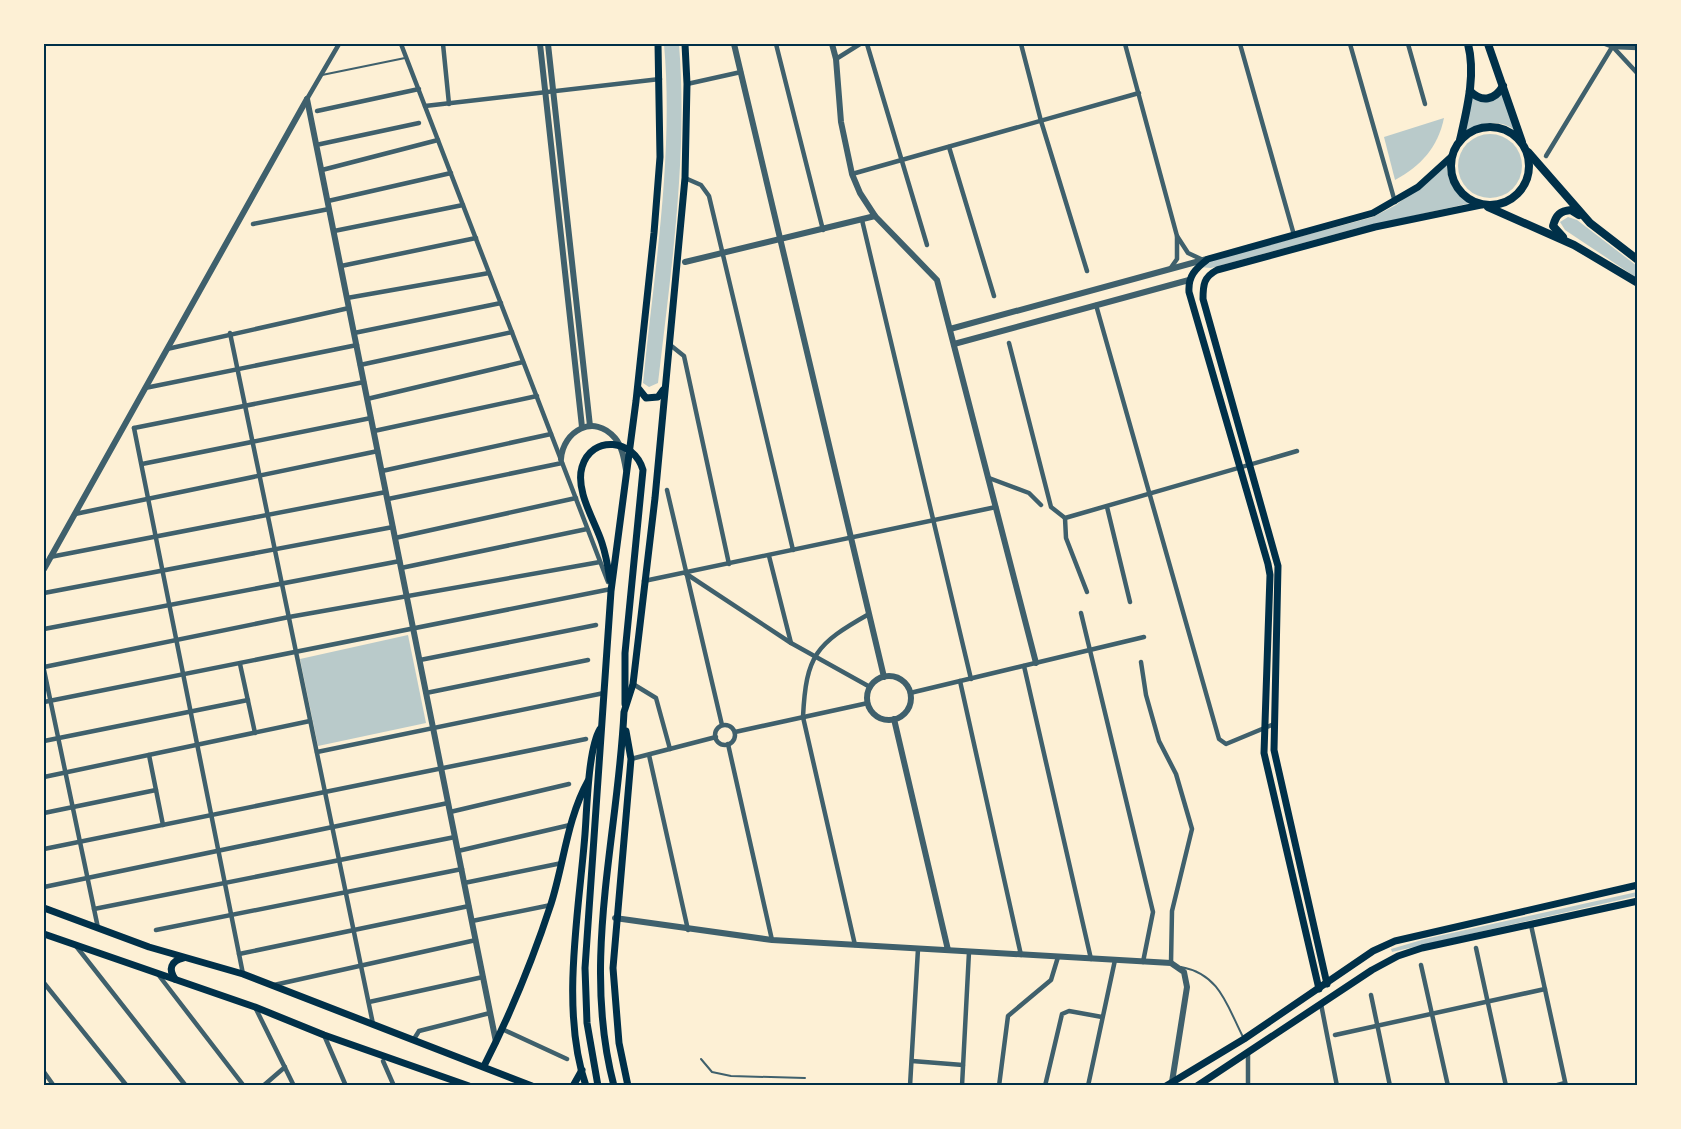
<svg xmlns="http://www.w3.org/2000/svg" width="1681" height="1129" viewBox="0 0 1681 1129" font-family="Raleway,sans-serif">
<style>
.green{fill:#b9caca}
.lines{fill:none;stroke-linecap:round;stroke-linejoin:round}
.service{stroke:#3f606c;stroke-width:2}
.minor{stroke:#3f606c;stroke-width:4.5}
.tertiary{stroke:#3f606c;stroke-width:6}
.secondary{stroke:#003049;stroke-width:7}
.primary{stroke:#003049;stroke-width:8}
.neatline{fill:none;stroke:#003049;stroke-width:2}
</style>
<rect width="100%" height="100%" fill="#fdf0d5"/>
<!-- green -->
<g class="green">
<path d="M664,44H679C688,157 671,270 658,383L649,387L643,383C654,272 674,156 664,44Z"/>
<path d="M1503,92L1516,131C1499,118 1481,123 1464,132L1471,97L1481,101Z"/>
<path d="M1444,118C1438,147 1421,166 1395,180L1384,137Z"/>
<circle cx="1490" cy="166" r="32"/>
<path d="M1447,165C1447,183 1456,195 1471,203L1358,228L1211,268L1200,267L1209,261L1373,217L1396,205Z"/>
<path d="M1568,217L1577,220L1637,266V278L1565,230L1560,222Z"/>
<path d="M408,635L426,723L318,746L300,659Z"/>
<path d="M1637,892V896L1392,952L1391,949L1425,939Z"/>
</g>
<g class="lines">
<!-- service -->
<g class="service">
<path d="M322,75L405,58"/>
<path d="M1181,967C1220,974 1227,1006 1243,1037"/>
<path d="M701,1059L712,1072L731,1076L805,1078"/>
</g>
<!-- minor -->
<g class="minor">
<path d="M401,44L608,582"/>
<path d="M443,44L449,104"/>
<path d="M776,44L823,230"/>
<path d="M867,44L927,245"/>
<path d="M1021,44L1041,121L1087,271"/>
<path d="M1125,44L1177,236"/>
<path d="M1240,44L1294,235"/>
<path d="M1350,44L1395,202"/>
<path d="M1408,44L1425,104"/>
<path d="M1605,44L1613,47L1638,48"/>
<path d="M1613,47L1638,74"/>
<path d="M836,59L860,44"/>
<path d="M687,84L741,72"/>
<path d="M307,99L339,44"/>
<path d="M425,106L660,79"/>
<path d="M317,111L419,89"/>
<path d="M316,145L419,123"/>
<path d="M949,147L994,296"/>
<path d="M1546,156L1614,44"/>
<path d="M322,170L438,140"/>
<path d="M852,174L1139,93"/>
<path d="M685,178L701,185L709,196L793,550"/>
<path d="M328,201L451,173"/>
<path d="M862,220L971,679"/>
<path d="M253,224L329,209"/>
<path d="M334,231L463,205"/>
<path d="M341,266L476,238"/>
<path d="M1170,269L1177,259V236L1188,253L1203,260"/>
<path d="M347,298L489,273"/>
<path d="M1096,305L1219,739L1226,744L1274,724"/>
<path d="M230,333L373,1024"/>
<path d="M354,333L501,303"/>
<path d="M1009,343L1051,507L1065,518L1297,451"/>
<path d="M669,344L684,356L729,564"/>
<path d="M167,349L349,308"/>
<path d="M360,365L512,332"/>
<path d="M145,388L357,345"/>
<path d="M367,399L523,362"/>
<path d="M134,428L243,974"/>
<path d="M134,428L364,382"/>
<path d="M374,431L537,396"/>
<path d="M142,464L371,418"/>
<path d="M382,471L551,434"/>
<path d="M989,478L1029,493L1041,505"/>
<path d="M667,490L722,725"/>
<path d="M388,499L562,463"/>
<path d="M1107,507L1130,602"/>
<path d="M75,514L378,451"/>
<path d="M1065,518L1066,538L1087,592"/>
<path d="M395,538L576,498"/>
<path d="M769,556L791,643"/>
<path d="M50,557L386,492"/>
<path d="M401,568L587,529"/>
<path d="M685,573L791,643L870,687"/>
<path d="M644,581L996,507"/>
<path d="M44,593L393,527"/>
<path d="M1081,613L1153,912L1143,962"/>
<path d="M44,629L400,561"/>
<path d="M420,660L596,625"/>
<path d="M1141,662L1146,695L1159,741L1176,774L1192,829L1172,911L1171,963"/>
<path d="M240,664L255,733"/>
<path d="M1024,666L1091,959"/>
<path d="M44,667L289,617L600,562"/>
<path d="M44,670L98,928"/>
<path d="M960,681L1021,955"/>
<path d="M633,684L656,698L670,749"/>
<path d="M426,693L588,660"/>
<path d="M910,693L1144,637"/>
<path d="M44,702L611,589"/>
<circle cx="725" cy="735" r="10"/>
<path d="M735,732L868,703"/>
<path d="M44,741L248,700"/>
<path d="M728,744L772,940"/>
<path d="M317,752L604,693"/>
<path d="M149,755L163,825"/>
<path d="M649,755L688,930"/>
<path d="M631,759L716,737"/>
<path d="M44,777L310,721"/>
<path d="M450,812L569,784"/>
<path d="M44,813L156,790"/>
<path d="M44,849L586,739"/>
<path d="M458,851L570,825"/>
<path d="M464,883L562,863"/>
<path d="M44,887L448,803"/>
<path d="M94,909L455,837"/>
<path d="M472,921L551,905"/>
<path d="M1531,925L1566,1086"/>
<path d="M156,930L462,869"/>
<path d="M855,945L803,717C806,655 816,644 869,614"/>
<path d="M76,946L186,1086"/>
<path d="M1476,948L1506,1086"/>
<path d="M239,954L469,906"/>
<path d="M1421,965L1448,1086"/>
<path d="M157,973L244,1086"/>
<path d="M44,983L127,1086"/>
<path d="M274,985L476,940"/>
<path d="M1371,995L1390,1086"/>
<path d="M369,1002L483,977"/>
<path d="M1321,1004L1337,1086"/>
<path d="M255,1007L294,1086"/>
<path d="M502,1029L567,1059"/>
<path d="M324,1035L346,1086"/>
<path d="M1335,1035L1545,989"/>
<path d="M414,1039L419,1031L490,1013"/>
<path d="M1248,1052V1086"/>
<path d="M383,1061L394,1086"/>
<path d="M912,1061L963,1065"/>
<path d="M44,1072L54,1086"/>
<path d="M263,1086L285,1067"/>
<path d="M910,1086L918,949"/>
<path d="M962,1086L969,952"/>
<path d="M999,1086L1008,1016L1051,980L1058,957"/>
<path d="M1045,1086L1062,1014L1069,1011L1102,1017"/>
<path d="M1088,1086L1115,960"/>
<path d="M1554,1086L1565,1083"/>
</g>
<!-- tertiary -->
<g class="tertiary">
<path d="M540,44L582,427"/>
<path d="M548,44L590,426"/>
<path d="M734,44L884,677"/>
<path d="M832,44L836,59L841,122L852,174L860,193L875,216L937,280L1036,663"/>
<path d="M307,99L496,1042"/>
<path d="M685,262L875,216"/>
<path d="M950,329L1207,259"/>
<path d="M954,344L1189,280"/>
<path d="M561,459C563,431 594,413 615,438C622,446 624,459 626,470"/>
<path d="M44,569L307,99"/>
<circle cx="889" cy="698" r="22"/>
<path d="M894,719L948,950"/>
<path d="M615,918L772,940L1171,963L1184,972L1187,987L1172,1082"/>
</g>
<!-- secondary -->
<g class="secondary">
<path d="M638,388L646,398L658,397L663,390"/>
<path d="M610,580C608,567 606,555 602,543C595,521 575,491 582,467C592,434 634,439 643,470L625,653V704"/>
<path d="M626,731L631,759L613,968L619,1043L628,1086"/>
<path d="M44,908L149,947L243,974L532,1086"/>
<path d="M44,934L255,1007L324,1035L469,1086"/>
<path d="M175,979C168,969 171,961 183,958"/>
<path d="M1327,984L1274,750L1278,566L1203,299C1203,284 1204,277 1217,270L1375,227L1481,205"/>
<path d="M1319,989L1264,753L1270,575L1268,564L1189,292C1188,276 1195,269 1208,259L1373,213L1418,187L1451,157"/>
<path d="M484,1066C510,1015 533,959 551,904C564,863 567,819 588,781"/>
<path d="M573,1086L582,1070"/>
<path d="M586,1086C560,1011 579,911 585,834C587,809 588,749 600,729"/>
<path d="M598,1086L587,1023L585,968L611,591L636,401L654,233L660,157L658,44"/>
<path d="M614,1086C581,962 618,836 624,712L633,684L655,498L685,178L687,84L685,44"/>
<path d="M1166,1086L1244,1039L1373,951L1395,941L1638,885"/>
<path d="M1197,1086L1372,970L1398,956L1422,948L1638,901"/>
</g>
<!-- primary -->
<g class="primary">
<path d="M1488,44L1522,142"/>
<path d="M1470,91C1482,103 1495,100 1503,86"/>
<circle cx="1490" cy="166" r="39"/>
<path d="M1460,140C1467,109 1476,75 1468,44"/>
<path d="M1528,152L1590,223L1638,260"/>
<path d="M1488,207L1574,245L1638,283"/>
<path d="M1563,237L1553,226C1556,215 1560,211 1571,210L1579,215"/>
</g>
</g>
<!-- border -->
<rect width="1681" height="1129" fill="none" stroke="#fdf0d5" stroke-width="90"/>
<rect x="45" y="45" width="1591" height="1039" class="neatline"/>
</svg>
